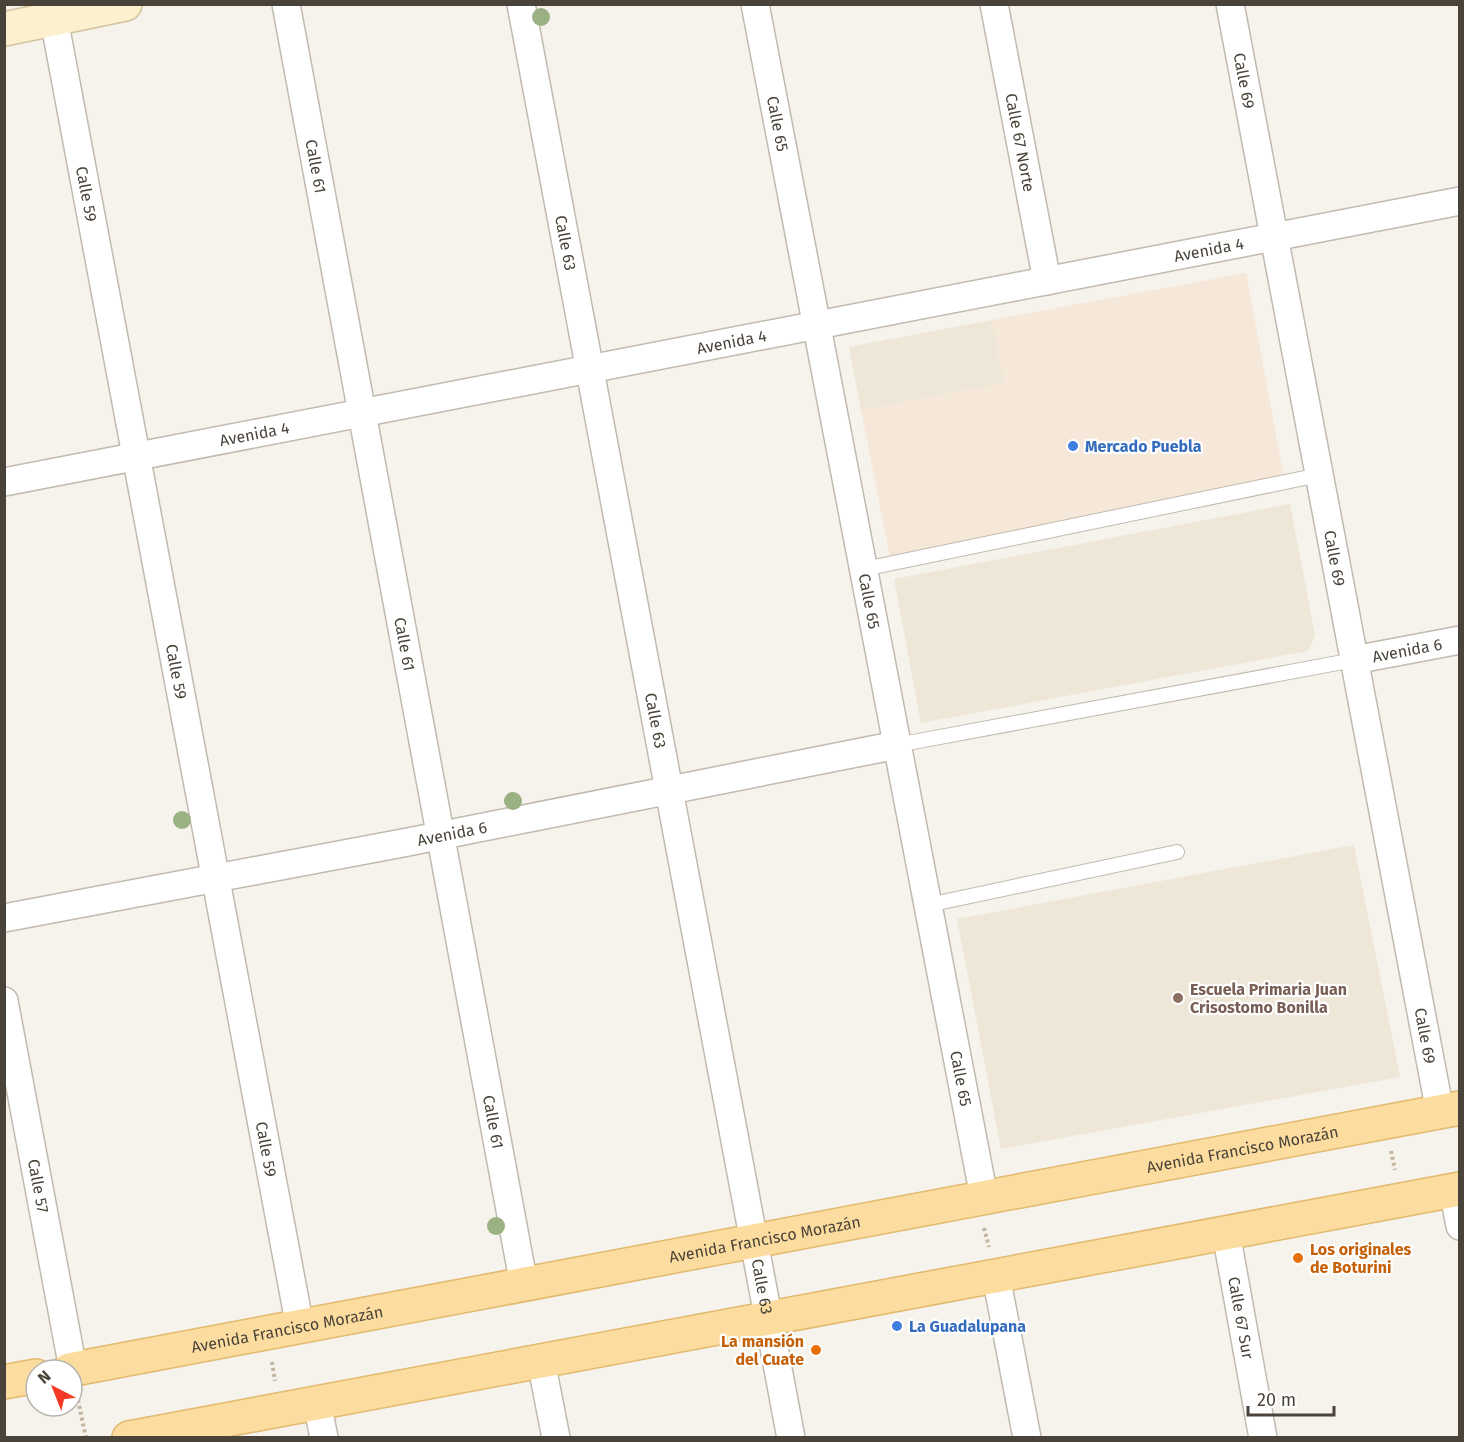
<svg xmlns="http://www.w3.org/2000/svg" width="1464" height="1442" viewBox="0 0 1464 1442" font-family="'Fira Sans',sans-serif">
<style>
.commercial{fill:#f6e8d9}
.education{fill:#eee6d7}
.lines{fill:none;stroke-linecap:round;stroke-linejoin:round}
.lane-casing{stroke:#c1baaf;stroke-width:16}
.street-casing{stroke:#c1baaf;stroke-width:30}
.secondary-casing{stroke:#d4c39d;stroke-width:36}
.primary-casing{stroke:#e2b96e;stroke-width:36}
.path{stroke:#c3b5a0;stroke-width:4;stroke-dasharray:3 3;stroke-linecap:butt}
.lane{stroke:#fff;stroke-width:14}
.street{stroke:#fff;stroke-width:27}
.secondary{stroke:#fdf0cf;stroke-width:33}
.primary{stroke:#fcdd9f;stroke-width:33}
.tree{fill:#9ab183}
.shop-dot{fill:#3f7fe0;stroke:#fff;stroke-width:2}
.education-dot{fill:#8d6e63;stroke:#fff;stroke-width:2}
.food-dot{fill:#e8710a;stroke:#fff;stroke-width:2}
.labels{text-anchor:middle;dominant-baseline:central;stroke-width:4.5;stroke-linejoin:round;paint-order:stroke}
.street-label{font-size:16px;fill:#4a433a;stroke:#fff}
.shop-label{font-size:16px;font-weight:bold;fill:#366cbe;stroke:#fff;text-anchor:start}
.education-label{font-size:16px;font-weight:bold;fill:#785e54;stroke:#fff;text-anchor:start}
.food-label{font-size:16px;font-weight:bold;fill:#c56008;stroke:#fff;text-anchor:start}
</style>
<rect width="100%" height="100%" fill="#f6f2ec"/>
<!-- commercial -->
<path class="commercial" d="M1246,273L1285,483L890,557L861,410L1004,383L992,320Z"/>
<!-- education -->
<g class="education">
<path d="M992,320L1004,383L861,410L849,347Z"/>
<path d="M1290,504L1315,635L1308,651L921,723L894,579Z"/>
<path d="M1354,845L1400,1077L1001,1149L957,919Z"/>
</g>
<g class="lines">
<!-- lane casing -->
<g class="lane-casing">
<g id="lane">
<path d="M864,569L1319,475"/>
<path d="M897,745L1354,660"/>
<path d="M928,905L1177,852"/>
</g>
</g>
<!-- street casing -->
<g class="street-casing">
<g id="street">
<path id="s1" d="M286,4L524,1285"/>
<path id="s2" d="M521,4L791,1438"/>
<path id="s3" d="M755,4L984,1197"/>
<path id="s4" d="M994,4L1047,281"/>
<path id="s5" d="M1230,4L1440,1112"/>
<path id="s6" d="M54,19L300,1327"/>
<path id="s7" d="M4,482L1460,201"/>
<path id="s8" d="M1354,660L1460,640"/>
<path id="s9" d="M4,918L408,842L897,745"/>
<path id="s10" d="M4,1001L73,1369"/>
<path d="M1453,1190L1460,1226"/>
<path id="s11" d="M1226,1233L1263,1438"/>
<path d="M996,1276L1027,1438"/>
<path d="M541,1361L556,1438"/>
<path d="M317,1402L324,1438"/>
</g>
</g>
<!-- secondary casing -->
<g class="secondary-casing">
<path id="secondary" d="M4,29L125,4"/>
</g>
<!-- primary casing -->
<g class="primary-casing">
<g id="primary">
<path id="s12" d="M69,1370L1460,1108"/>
<path d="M4,1382L36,1376"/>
<path d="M129,1438L1460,1189"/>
</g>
</g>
<!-- path -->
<g class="path">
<path d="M1391,1151L1395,1170"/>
<path d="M984,1228L989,1247"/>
<path d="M272,1362L275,1381"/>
<path d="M78,1400L86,1438"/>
</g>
<!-- lane -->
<use href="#lane" class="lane"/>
<!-- street -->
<use href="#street" class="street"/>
<!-- secondary -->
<use href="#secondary" class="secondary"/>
<!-- primary -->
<use href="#primary" class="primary"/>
</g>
<!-- trees -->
<g class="tree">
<circle cx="541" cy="17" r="9"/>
<circle cx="513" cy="801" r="9"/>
<circle cx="182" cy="820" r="9"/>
<circle cx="496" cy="1226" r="9"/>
</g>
<!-- markers -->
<g class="shop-dot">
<circle cx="1073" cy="446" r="6"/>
<circle cx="897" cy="1326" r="6"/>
</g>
<circle class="education-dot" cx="1178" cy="998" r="6"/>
<g class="food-dot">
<circle cx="1298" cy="1258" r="6"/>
<circle cx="816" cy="1350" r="6"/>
</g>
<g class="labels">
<!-- street labels -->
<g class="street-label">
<text stroke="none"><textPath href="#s5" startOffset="78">Calle 69</textPath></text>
<text stroke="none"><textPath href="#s3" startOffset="122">Calle 65</textPath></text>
<text stroke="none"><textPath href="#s4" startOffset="141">Calle 67 Norte</textPath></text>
<text stroke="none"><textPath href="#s1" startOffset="165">Calle 61</textPath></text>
<text stroke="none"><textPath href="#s6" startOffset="178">Calle 59</textPath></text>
<text stroke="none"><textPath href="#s2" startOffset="243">Calle 63</textPath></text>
<text stroke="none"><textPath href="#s7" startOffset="1227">Avenida 4</textPath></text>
<text stroke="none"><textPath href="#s7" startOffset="741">Avenida 4</textPath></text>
<text stroke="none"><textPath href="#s7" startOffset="255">Avenida 4</textPath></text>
<text stroke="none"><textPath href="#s5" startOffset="564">Calle 69</textPath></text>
<text stroke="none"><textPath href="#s3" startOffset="608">Calle 65</textPath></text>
<text stroke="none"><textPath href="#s1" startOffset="651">Calle 61</textPath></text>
<text stroke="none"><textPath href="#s8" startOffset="54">Avenida 6</textPath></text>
<text stroke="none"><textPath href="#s6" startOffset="664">Calle 59</textPath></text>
<text stroke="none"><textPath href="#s2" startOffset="729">Calle 63</textPath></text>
<text stroke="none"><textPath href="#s9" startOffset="456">Avenida 6</textPath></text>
<text stroke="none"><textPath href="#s5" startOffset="1050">Calle 69</textPath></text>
<text stroke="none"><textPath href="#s3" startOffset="1094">Calle 65</textPath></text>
<text stroke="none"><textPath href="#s1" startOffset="1137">Calle 61</textPath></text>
<text stroke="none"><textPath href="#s12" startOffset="1194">Avenida Francisco Morazán</textPath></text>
<text stroke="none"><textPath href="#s6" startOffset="1150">Calle 59</textPath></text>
<text stroke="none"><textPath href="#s10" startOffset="188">Calle 57</textPath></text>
<text stroke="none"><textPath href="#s12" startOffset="708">Avenida Francisco Morazán</textPath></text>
<text stroke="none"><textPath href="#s2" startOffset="1305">Calle 63</textPath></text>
<text stroke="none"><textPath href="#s11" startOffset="86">Calle 67 Sur</textPath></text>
<text stroke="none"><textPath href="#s12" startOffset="222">Avenida Francisco Morazán</textPath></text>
</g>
<!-- shop labels -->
<g class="shop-label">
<text x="1085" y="446">Mercado Puebla</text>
<text x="909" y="1326">La Guadalupana</text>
</g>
<!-- education labels -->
<g class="education-label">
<text x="1190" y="989">Escuela Primaria Juan<tspan x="1190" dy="18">Crisostomo Bonilla</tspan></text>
</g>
<!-- food labels -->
<g class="food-label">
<text x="1310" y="1249">Los originales<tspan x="1310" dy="18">de Boturini</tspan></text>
<text x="804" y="1341" text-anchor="end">La mansión<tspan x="804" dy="18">del Cuate</tspan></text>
</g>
</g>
<!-- border -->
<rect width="1464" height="1442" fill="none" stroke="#4a433a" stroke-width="12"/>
<!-- north arrow -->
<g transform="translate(54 1388) rotate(318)"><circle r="28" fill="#ffffff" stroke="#b7b4b0" stroke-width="1.5"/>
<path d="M0-4.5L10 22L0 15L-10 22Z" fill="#f43924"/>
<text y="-9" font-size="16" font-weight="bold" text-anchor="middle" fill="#4a433a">N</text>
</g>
<!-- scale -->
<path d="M1248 1406v9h86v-9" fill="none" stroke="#4a433a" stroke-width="3"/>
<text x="1257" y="1406" font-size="18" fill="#4a433a" stroke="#ffffff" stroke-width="4.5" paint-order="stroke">20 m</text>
</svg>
